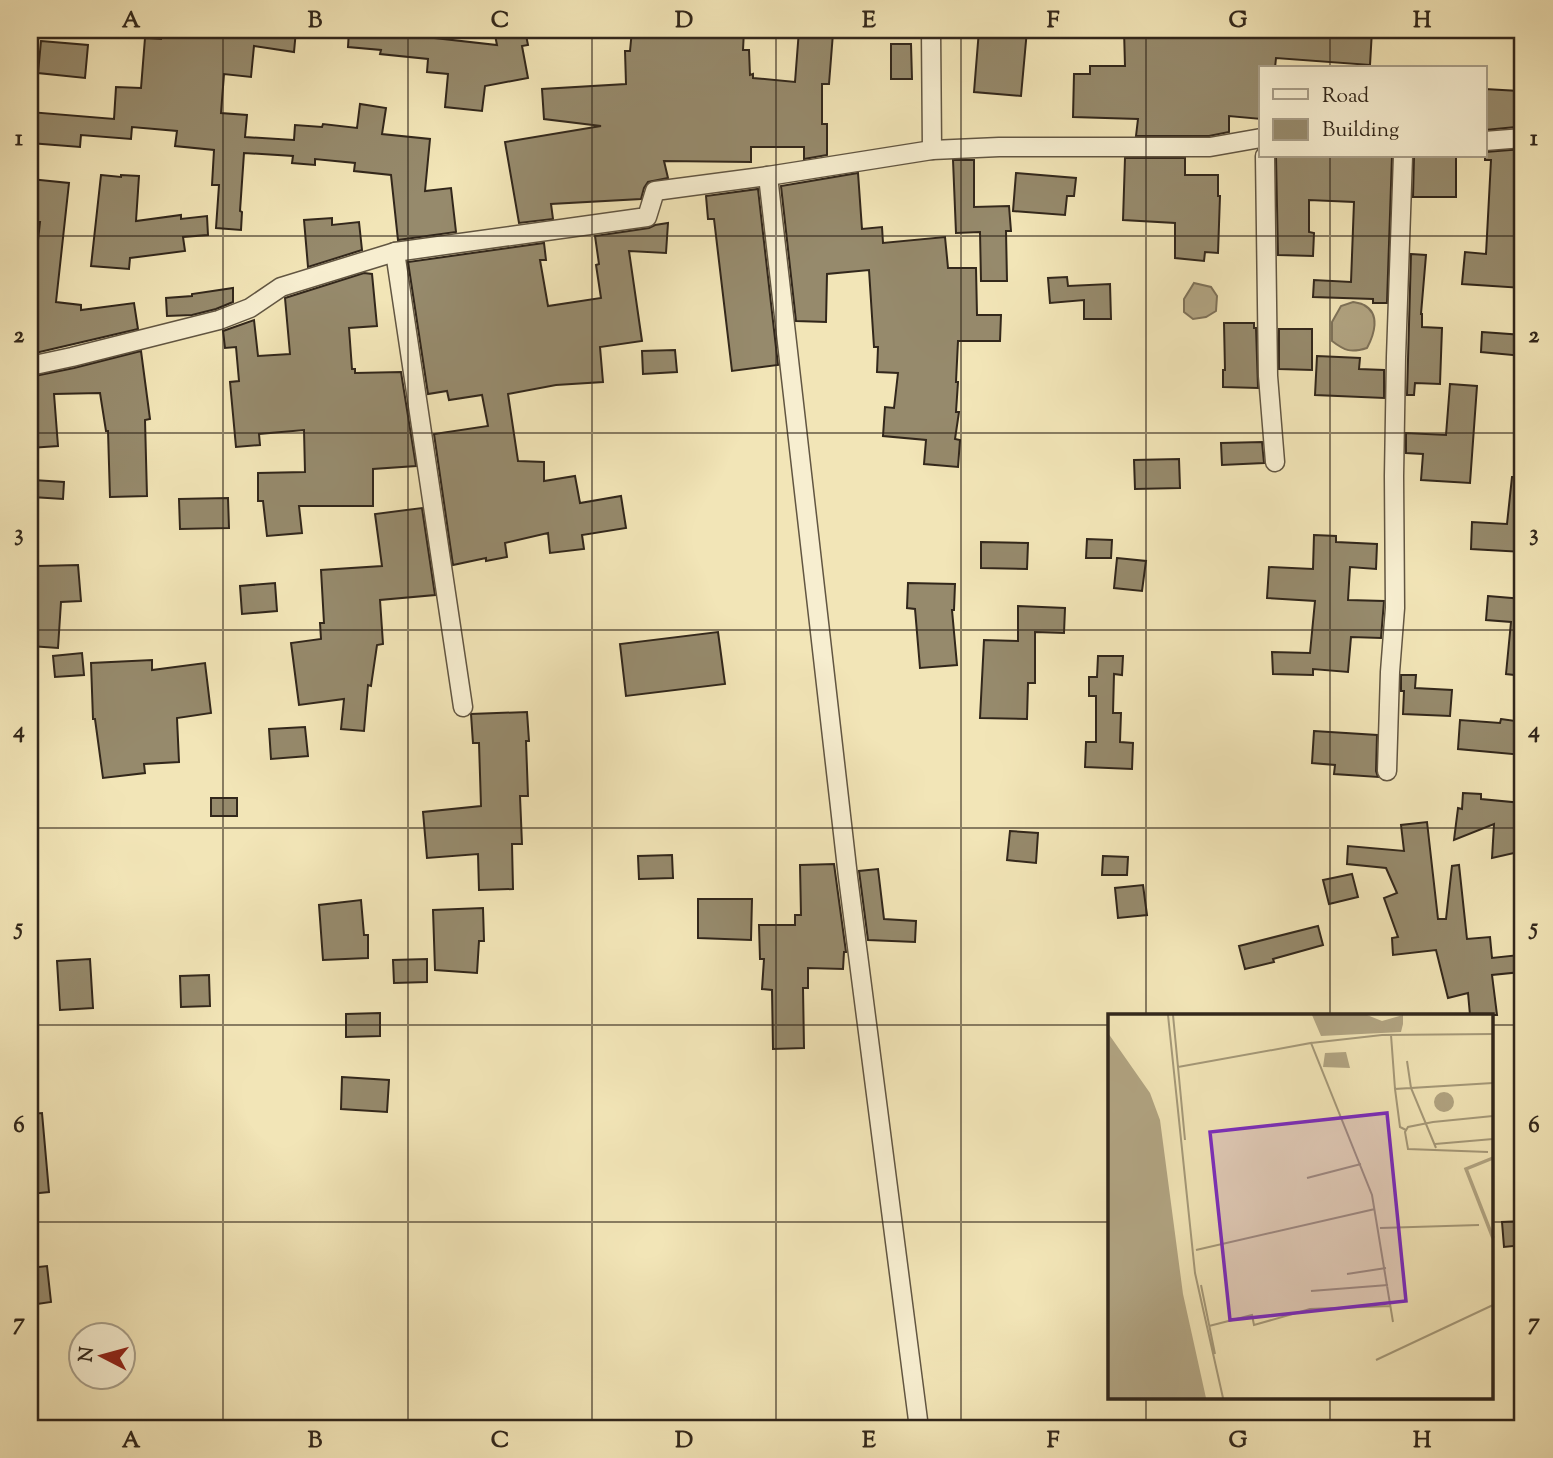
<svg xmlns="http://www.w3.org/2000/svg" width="1553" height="1458" viewBox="0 0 1553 1458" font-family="'Sorts Mill Goudy',serif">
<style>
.water{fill:#b1a482;stroke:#7e7259;stroke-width:2}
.building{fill:#968a6c;stroke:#32271b;stroke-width:2}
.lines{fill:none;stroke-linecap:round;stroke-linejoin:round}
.minor-casing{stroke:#625642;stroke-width:21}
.minor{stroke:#f7eed0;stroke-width:18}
.grid{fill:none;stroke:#32271b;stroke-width:2;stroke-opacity:0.55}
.inset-river{fill:none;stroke:#b1a482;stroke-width:3.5}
.inset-road{fill:none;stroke:#a59979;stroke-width:2}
.view{fill:#7b2cbf;fill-opacity:0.15;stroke:#7b2cbf;stroke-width:3.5}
.inset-edge{fill:none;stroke:#32271b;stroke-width:3.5}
.neatline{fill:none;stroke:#32271b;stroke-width:2.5}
.grid-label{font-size:23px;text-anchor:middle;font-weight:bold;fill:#32271b}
</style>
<rect width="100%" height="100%" fill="#f2e5b7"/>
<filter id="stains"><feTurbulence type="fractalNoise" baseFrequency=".00286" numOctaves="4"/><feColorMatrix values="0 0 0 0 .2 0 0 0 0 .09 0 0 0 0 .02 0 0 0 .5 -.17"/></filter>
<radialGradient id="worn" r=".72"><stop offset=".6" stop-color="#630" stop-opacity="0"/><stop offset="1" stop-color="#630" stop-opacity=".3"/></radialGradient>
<!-- water -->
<g class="water">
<path d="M1194,283L1211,287L1217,296L1216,311L1206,317L1193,319L1184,312V299Z"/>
<path d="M1353,302C1357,303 1361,303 1364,305C1381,314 1374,335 1367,348C1351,353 1345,351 1332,341V322L1341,306Z"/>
</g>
<!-- building -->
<g class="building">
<path d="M161,30H296L294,52L254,46L251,77L224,74L221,113L247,115L245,137L294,140L295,125L322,127L323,124L357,128L360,104L386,108L382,134L430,139L425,191L451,188L456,232L398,240L391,175L354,171L355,163L315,159V165L292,163L293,156L244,153L240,211L242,212L241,230L216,228L219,185H212L214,150L175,146L177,131L132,127L131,139L81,135L80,147L30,143V112L114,119L116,87L141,88L145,38L161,39Z"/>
<path d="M349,30L383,33V30H435V38L497,45L494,30H525L528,45L522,46L528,78L485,86L482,111L445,107L448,74L427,72L428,59L380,54L381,50L348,47Z"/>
<path d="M632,30H744L743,50H749L750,75L753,74V78L795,82L799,30L833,33L829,84H822V124H827V155L804,159V147H751V162L664,161L668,178L648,182L644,188L641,199L551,204L553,219L519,223L505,142L601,126L544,119L542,89L626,84L625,51H630Z"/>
<path d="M979,30H1027L1021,96L974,92Z"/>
<path d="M1124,30H1372L1370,65L1276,58L1275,68H1261V119L1229,116V132L1209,136H1136L1138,119L1073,117L1074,74H1090V66H1125Z"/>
<path d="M41,41L88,45L85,78L38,73Z"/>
<path d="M891,44H911L912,79H891Z"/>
<path d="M1485,89L1519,91L1516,127L1485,130Z"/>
<path d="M1523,149L1519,249H1523V288L1462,284L1465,252L1486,254L1491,160H1485V152Z"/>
<path d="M1276,156H1392L1387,303H1373V299L1313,297L1314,280L1351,282L1354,202L1309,200V232L1314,233L1313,256L1278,255Z"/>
<path d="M1414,156H1456V197H1413Z"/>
<path d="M1125,158H1185V175H1218V196H1220L1218,253L1205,252L1204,261L1175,258V223L1123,220Z"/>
<path d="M953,160H974V207L1009,206L1011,231H1006L1007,281H981L980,232L956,233Z"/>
<path d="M858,173L862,229L882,227L883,243L945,237L948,268H976L977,315H1001L1000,341H958L956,382H958L956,412H959L955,439L960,440L958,467L924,464L926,440L883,436L885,407L894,408L898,373L877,372L878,347H874L869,270L827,274L826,322L796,321L781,186Z"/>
<path d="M1016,173L1076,178L1074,196H1067L1065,215L1013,211Z"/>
<path d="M101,175L121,177V175L139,176L136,221L181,215V219L207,216L208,235L183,237L185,251L130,258L129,269L91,266Z"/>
<path d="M30,179L69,183L56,302L81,305V310L134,303L138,329L31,354L30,259L36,258L40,222H30Z"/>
<path d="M758,189L778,365L732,371L714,219H708L706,196Z"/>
<path d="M332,218V225L359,222L362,250L308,267L304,220Z"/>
<path d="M668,223L666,253L629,251L642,341L600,347L603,382L556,385L508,394L518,461L544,462V481L575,476L580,503L621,496L626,528L582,535L584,549L550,553L548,533L505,543L507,557L486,561V558L453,565L434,434L488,426L482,395L449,400L447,391L428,394L408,262L544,243L546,260H540L548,306L601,298L596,265L599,264L595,236L649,228L655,225Z"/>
<path d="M1411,254L1426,255L1421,314H1422V327L1442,328L1440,384L1415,383L1414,395H1407Z"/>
<path d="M364,273L372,274L377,326L349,328L352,369H355V373L401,372L416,466L373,469V506H299L302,533L267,536L263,501H258V473L305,472L304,430L259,434L260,445L236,447L230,382L239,381L236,347L225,348L223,331L254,320L258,356L290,354L285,298Z"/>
<path d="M1067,277L1068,286L1110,284L1111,319H1084V300L1050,303L1048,278Z"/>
<path d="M233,288V302L216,309L192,315L167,316L166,298L192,296V294Z"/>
<path d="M1224,323H1254V328H1256L1258,388L1223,387V370H1225Z"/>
<path d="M1279,329H1312V370L1279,369Z"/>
<path d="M1482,332L1523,335V356L1481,352Z"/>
<path d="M675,350L677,372L643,374L642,351Z"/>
<path d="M141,351L150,419L145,420L147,496L110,497L108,431H106L100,393L54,394L58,446L30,448V377L74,368Z"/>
<path d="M1317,356L1360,358L1359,369L1384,370V398L1315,395Z"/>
<path d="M1450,384L1477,386L1470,483L1421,480L1423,454L1406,453V433L1446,435Z"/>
<path d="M1262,442L1264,463L1222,465L1221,443Z"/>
<path d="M1179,459L1180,488L1135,489L1134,460Z"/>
<path d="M1512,477H1523V552L1471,549L1472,522L1507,524Z"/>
<path d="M33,480L64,482L63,499L32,497Z"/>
<path d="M228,498L229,528L180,529L179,499Z"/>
<path d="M422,508L435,595L380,600L383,644L377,645L371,686L368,685L364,731L341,729L344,699L299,705L291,643L321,639L320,623H324L321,570L382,566L375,514Z"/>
<path d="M1314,535L1336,536V542L1377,544L1376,569L1350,567L1348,600L1384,601L1381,638L1351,637L1348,672L1313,669V675L1273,674L1272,652L1310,653L1315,601L1267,598L1269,567L1313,569Z"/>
<path d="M1087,539L1112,540L1111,558H1086Z"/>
<path d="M981,542L1028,543L1027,569L981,568Z"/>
<path d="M1117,558L1146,561L1142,591L1114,588Z"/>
<path d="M78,565L81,601L61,602L58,648L30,646V586H38L37,566Z"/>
<path d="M275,583L277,611L242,614L240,586Z"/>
<path d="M908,583L955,584L954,610H952L957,665L920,668L915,609L907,608Z"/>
<path d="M1488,596L1523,599V676L1506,674L1511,622L1486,620Z"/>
<path d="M1018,606L1065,608L1064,633L1035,632V683H1028L1027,719L980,718L984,640L1018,641Z"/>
<path d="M718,632L725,684L626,696L620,644Z"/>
<path d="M82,653L84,675L55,677L53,656Z"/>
<path d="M1098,656H1123L1122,675L1114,674L1113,713H1121L1120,742L1133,743L1132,769L1085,767L1086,742H1096V696H1089V677H1097Z"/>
<path d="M152,660V670L205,663L211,713L177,718L179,762L144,764L145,773L103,778L95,719H93L91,663Z"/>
<path d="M1401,675H1416L1415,688L1452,690L1450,716L1403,714L1404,691H1401Z"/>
<path d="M527,712L529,741H526L528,796H520L522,844H512L513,889L479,890L478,854L427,858L423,812L481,806L479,743H473L471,714Z"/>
<path d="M1501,719L1523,722V755L1458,749L1460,720L1500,723Z"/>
<path d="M305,727L308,756L271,759L269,729Z"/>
<path d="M1314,731L1377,735L1376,771L1378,777L1334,774L1335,765L1312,763Z"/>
<path d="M1463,793L1481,794V799L1522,803L1523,851L1492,858L1494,824L1454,840L1458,808L1462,809Z"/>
<rect x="211" y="798" width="26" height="18"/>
<path d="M1427,822L1438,919H1446L1452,866L1459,865L1467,939L1490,937L1492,958L1519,955L1521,972L1492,975L1497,1015H1470L1468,993L1448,998L1436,950L1393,955L1392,938L1398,937L1384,898L1397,893L1386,868L1347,864L1348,846L1404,851L1401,825Z"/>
<path d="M1010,831L1038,833L1036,863L1007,860Z"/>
<path d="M672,855L673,878L639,879L638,856Z"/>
<path d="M1103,856L1128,857L1127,875H1102Z"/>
<path d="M834,864L846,952H844L843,969L808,968V988H803L804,1048L773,1049L772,990L762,989L764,959H760L759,925H795V915H801L800,865Z"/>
<path d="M878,869L884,919L916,921L915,942L868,940L859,871Z"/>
<path d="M1352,874L1358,897L1329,904L1323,880Z"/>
<path d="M1143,885L1147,915L1118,918L1115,888Z"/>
<path d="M698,899H752L751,940L698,938Z"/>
<path d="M361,900L364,935H368V958L323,960L319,905Z"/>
<path d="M483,908L484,941H479L477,973L435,970L433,910Z"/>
<path d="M1318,926L1323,945L1273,959L1274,962L1245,969L1239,946Z"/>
<path d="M90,959L93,1008L60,1010L57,961Z"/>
<path d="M427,959V982L394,983L393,960Z"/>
<path d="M209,975L210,1006L181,1007L180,976Z"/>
<path d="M380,1013V1036L346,1037V1014Z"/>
<path d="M342,1077L389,1080L387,1112L341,1109Z"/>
<path d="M42,1113L49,1192L30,1194V1114Z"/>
<path d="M1523,1221V1245L1504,1247L1502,1222Z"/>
<path d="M47,1266L51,1302L30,1305V1268Z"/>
</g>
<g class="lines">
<!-- minor casing -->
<g class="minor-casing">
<g id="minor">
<path d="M931,30L932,150"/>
<path d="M1485,141L1523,138"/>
<path d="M1265,156L1268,376L1275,462"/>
<path d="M768,176L848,877L919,1428"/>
<path d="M395,252L463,707"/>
<path d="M30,366L72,357L219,320L250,308L281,287L395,252L647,217L655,191L768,176L932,150L999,147H1210L1261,138"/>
<path d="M1387,771L1390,672L1395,608L1394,476L1396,357L1403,156"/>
</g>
</g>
<!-- minor -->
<use href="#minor" class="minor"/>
</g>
<!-- grid -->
<path class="grid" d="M223,30V1428M408,30V1428M592,30V1428M776,30V1428M961,30V1428M1146,30V1015M1330,30V68M1330,156V1015M30,236H1523M30,433H1523M30,630H1523M30,828H1523M30,1025H1110M1492,1025H1523M30,1222H1110M1492,1222H1523M1146,1397V1428M1330,1397V1428"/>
<!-- overview -->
<g transform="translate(1108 1014)">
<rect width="385" height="385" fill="#f2e5b7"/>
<path d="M204,1H259L274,7L295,1V10L293,18L213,22ZM0,19L42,79L52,106L75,280L98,384H0ZM238,38L242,54L215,53L217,39ZM326 88a10 10 0 1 1 20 0a10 10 0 1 1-20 0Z" fill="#b1a482"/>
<path class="inset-river" d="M385,144L358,155L385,224"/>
<path class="inset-road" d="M60,1L87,259L115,384M65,1L77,126M283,21L287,75M203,29L274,21L385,20M299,47L303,74L328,134M70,53L203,29L264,181L285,308M298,116L292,113L287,75L385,69M327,130L385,125M380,138L300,135L297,118L300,113L325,108L385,102M199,164L253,150M272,214L371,211M88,236L267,195M239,260L278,254M93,271L107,340M203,277L280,271M101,312L144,301L146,311L202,295L283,292M268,346L385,291"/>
<path class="view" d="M279,99L298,287L122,306L102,118Z"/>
<rect width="385" height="385" class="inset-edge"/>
</g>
<!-- margin -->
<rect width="1553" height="1458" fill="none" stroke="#f2e5b7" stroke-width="77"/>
<!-- legend -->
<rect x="1259" y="66" width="228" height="91" fill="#f7eed0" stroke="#a89e88" stroke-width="2"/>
<rect x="1273" y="89" width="35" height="10" fill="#f7eed0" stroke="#a89e88" stroke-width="2"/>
<text x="1322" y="102" font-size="21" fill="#32271b">Road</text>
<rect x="1273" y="119" width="35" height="21" fill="#968a6c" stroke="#a89e88" stroke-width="2"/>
<text x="1322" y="136" font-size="21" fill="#32271b">Building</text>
<!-- north arrow -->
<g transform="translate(102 1356) rotate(276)"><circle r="33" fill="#f7eed0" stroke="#a89e88" stroke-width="2"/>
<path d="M0-5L12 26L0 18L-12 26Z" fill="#8f2418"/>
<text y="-10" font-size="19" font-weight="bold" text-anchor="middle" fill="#32271b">N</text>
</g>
<rect x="38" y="38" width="1476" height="1382" class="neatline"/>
<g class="grid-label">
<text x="131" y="27">A</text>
<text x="315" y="27">B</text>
<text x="500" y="27">C</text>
<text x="684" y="27">D</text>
<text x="869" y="27">E</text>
<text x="1053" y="27">F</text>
<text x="1238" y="27">G</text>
<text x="1422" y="27">H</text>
<text x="19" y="145">1</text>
<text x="1534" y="145">1</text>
<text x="19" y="342">2</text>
<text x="1534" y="342">2</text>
<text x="19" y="540">3</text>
<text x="1534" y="540">3</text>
<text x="19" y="737">4</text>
<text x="1534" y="737">4</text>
<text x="19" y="934">5</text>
<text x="1534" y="934">5</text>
<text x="19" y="1132">6</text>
<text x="1534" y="1132">6</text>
<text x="19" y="1329">7</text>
<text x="1534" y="1329">7</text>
<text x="131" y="1447">A</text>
<text x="315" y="1447">B</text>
<text x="500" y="1447">C</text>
<text x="684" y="1447">D</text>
<text x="869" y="1447">E</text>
<text x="1053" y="1447">F</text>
<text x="1238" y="1447">G</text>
<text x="1422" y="1447">H</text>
</g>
<rect width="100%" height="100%" filter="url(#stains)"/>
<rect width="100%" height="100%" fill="url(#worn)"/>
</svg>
